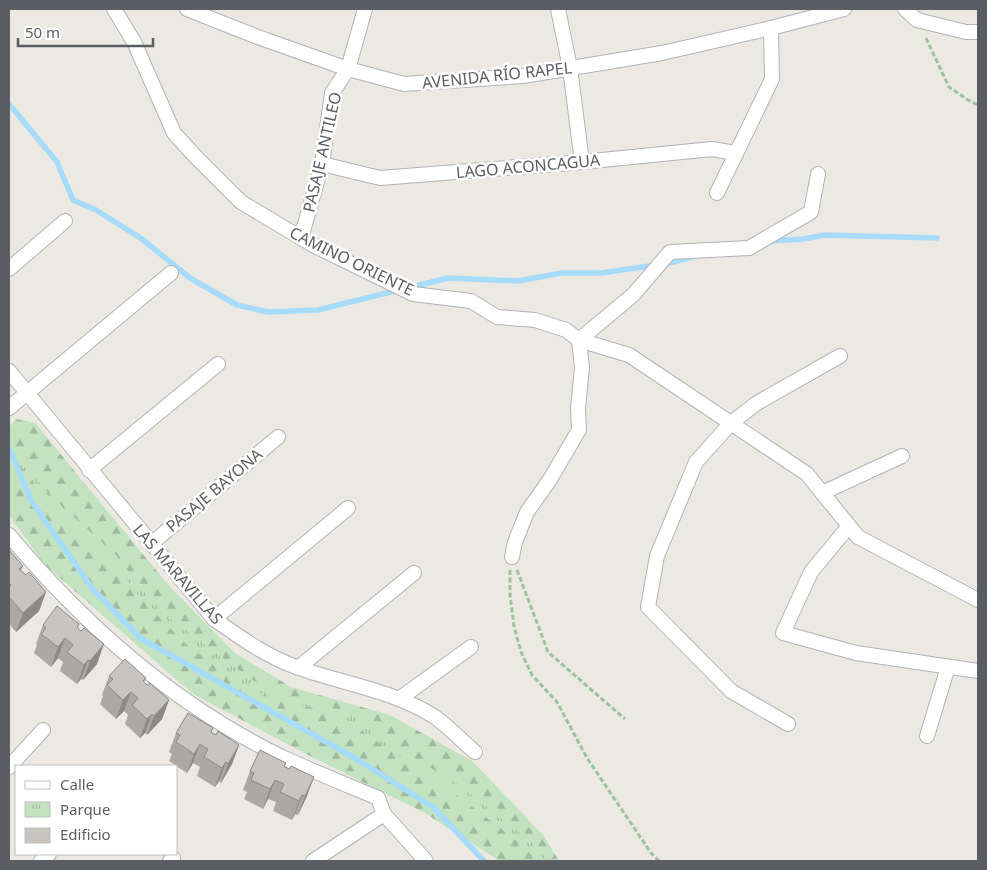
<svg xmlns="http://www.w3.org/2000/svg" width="987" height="870" viewBox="0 0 987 870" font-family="'Noto Sans',sans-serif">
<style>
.forest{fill:url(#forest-firs)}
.park{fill:url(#park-tufts)}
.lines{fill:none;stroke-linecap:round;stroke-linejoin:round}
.stream{stroke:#a6dbf9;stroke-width:5.5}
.minor-casing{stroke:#b0b3b7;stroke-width:16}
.path{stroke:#9ac3a2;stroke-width:3;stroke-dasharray:5 2.5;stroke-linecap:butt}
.minor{stroke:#fff;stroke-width:14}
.wall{fill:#aca9a5}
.shaded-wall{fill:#8c8986}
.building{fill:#c8c4c0;stroke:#8c8986}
.labels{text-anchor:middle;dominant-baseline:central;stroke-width:5;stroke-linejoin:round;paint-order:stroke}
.street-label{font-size:16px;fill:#5a5e62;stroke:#fff}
</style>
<defs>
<pattern id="forest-firs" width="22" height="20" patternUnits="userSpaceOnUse" patternTransform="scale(1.25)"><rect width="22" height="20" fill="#c2e2c0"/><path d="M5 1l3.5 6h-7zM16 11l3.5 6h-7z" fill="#a1ba9f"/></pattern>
<pattern id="park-tufts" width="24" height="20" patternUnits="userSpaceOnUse" patternTransform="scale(1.25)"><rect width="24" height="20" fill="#c2e2c0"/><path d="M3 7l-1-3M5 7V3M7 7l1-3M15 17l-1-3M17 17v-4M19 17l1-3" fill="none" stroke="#a1ba9f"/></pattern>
</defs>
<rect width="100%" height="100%" fill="#ece9e2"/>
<!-- forest -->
<path class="forest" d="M16,419L35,423L170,587L235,653L291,687L390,715L472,761L544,836L559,861H500L423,812L306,754L193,694L44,564L9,515V427Z"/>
<!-- park -->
<path class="park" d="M9,440L32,474L52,497L117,556L140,587L165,615L254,681L282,694L346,712L424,764L458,784L530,841L548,861H537L524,846L446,787L334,713L274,699L235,681L186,644L144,602L111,560L42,494L17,462L9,448Z"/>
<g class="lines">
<!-- stream -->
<g class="stream">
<path d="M9,104L57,162L73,200L96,210L142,239L190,278L237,305L268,312L318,310L399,290"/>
<path d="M770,241L803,239L825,235L937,238"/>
<path d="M408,288L448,278L518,281L562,273H601L670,263L695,256"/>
<path d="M10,450L32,502L92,588L140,638L355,758L433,807L484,861"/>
</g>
<!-- minor casing -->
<g class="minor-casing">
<g id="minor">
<path d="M114,9L134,42L174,133L194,155L241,202L313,245L413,294L471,301L497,317L535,320L566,330L579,340L582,367L578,408L579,430L549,481L527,512L515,542L512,557"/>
<path d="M187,9L255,36L348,69L404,84L523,76L662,53L771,28L844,9"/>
<path d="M558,9L570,68L582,162"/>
<path d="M905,9L917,20L966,32H978"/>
<path d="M322,164L380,178L582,162L712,149L735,153"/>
<path d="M717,193L772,79L771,28"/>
<path d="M301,238L322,164L332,93L348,69L365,9"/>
<path d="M9,269L65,221"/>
<path d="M579,340L629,355L807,474L858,537L978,600"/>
<path d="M579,340L633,295L670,252L749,248L811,212L818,174"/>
<path d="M9,371L214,619C241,638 267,657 299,668C344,684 395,691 435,717C449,727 462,741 475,752"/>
<path d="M9,408L171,273"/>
<path d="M89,470L218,364"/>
<path d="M822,493L902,456"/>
<path d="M849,526L811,572L783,633L856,653L978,671"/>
<path d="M9,535C85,626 176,706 284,758C315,772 347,785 378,798L384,814L426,861"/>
<path d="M151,544L278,437"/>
<path d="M214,619L348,508"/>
<path d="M298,668L414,573"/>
<path d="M399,699L471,647"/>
<path d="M788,724L731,691L648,607L657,556L696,462L731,423L757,403L840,356"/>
<path d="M927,736L948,667"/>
<path d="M9,767L43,730"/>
<path d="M41,861L49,854"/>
<path d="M170,861L173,858"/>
<path d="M313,861L384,814"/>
</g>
</g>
<!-- path -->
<g class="path">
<path d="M926,38L949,87L971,102L978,105"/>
<path d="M510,570V595L514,626L521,652L532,675L557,702L587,758L651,853L659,861"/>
<path d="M517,570L548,652L625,719"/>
</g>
<!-- minor -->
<use href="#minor" class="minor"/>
</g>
<!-- wall -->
<g class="wall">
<path d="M9,550L23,566L21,571L26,575L46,592L39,611L16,632L9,624Z"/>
<path d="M79,624L78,628L97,664L83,680L81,679L77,684L60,671L63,662L58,658L51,667L34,653L37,645L36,644L43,625Z"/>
<path d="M109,676L146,678L144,682L147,685L169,700L162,719L147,735L145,733L140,738L125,724L128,715L124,711L116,719L100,704L103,696L102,695Z"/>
<path d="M213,728L211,732L239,745L232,764L221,783L219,781L215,787L197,776L200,767L193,763L187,773L169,761L172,754L169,752L176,733Z"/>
<path d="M286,763L284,766L307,796L298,815L295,814L292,820L273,811L276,802L268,799L263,809L244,799L247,792L243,790L250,771Z"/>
</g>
<!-- shaded-wall -->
<g class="shaded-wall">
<path d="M46,592L39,611L16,632L23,613Z"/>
<path d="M65,638L58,658L51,667L58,647Z"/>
<path d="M104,644L97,664L83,680L90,661Z"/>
<path d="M88,660L81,679L77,684L84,665Z"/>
<path d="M131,692L124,711L116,719L123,700Z"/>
<path d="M169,700L162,719L147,735L154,716Z"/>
<path d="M152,714L145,733L140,738L147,719Z"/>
<path d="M200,744L193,763L187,773L194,754Z"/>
<path d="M239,745L232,764L221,783L228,764Z"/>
<path d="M226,762L219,781L215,787L222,768Z"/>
<path d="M314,777L307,796L298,815L305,796Z"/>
<path d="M275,780L268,799L263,809L270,789Z"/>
<path d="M302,795L295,814L292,820L299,801Z"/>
</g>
<!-- building -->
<g class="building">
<path d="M9,550L23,566L19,569L26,575L29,572L46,592L23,613L9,597V587L11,585L9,583Z"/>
<path d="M57,606L79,624L77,627L81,631L84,628L104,644L90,661L88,660L84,665L67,652L73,645L65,638L58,647L41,634L46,628L43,625Z"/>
<path d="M125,659L146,678L143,681L147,685L150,683L169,700L154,716L152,714L147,719L132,705L138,698L131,692L123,700L107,685L113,679L109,676Z"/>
<path d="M188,713L213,728L211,732L216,735L218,731L239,745L228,764L226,762L222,768L204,757L208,749L200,744L194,754L176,742L180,735L176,733Z"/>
<path d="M260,750L286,763L284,766L289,769L291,766L314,777L305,796L302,795L299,801L280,792L284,784L275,780L270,789L251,780L254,773L250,771Z"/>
</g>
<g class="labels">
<!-- street labels -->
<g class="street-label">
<text transform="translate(497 75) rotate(-6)">AVENIDA RÍO RAPEL</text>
<text transform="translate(322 152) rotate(-77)">PASAJE ANTILEO</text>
<text transform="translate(528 166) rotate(-5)">LAGO ACONCAGUA</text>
<text transform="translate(352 261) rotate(26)">CAMINO ORIENTE</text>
<text transform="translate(214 490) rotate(-40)">PASAJE BAYONA</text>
<text transform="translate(178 574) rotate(49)">LAS MARAVILLAS</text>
</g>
</g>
<!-- border -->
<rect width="987" height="870" fill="none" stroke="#5a5e62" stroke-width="20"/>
<!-- legend -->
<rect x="15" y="765" width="162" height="90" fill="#ffffff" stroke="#bdbfc0"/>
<rect x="25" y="781" width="25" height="8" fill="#ffffff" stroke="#bdbfc0"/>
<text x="60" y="790" font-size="15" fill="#5a5e62">Calle</text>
<rect x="25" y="802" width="25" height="15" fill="url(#park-tufts)" stroke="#bdbfc0"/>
<text x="60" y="815" font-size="15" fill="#5a5e62">Parque</text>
<rect x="25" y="828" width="25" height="15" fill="#c8c4c0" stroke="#bdbfc0"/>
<text x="60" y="840" font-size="15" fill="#5a5e62">Edificio</text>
<!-- scale -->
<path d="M18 38v8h135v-8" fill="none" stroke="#5a5e62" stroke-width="2.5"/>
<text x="25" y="38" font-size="15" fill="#5a5e62" stroke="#ffffff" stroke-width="4" paint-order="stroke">50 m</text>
</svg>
